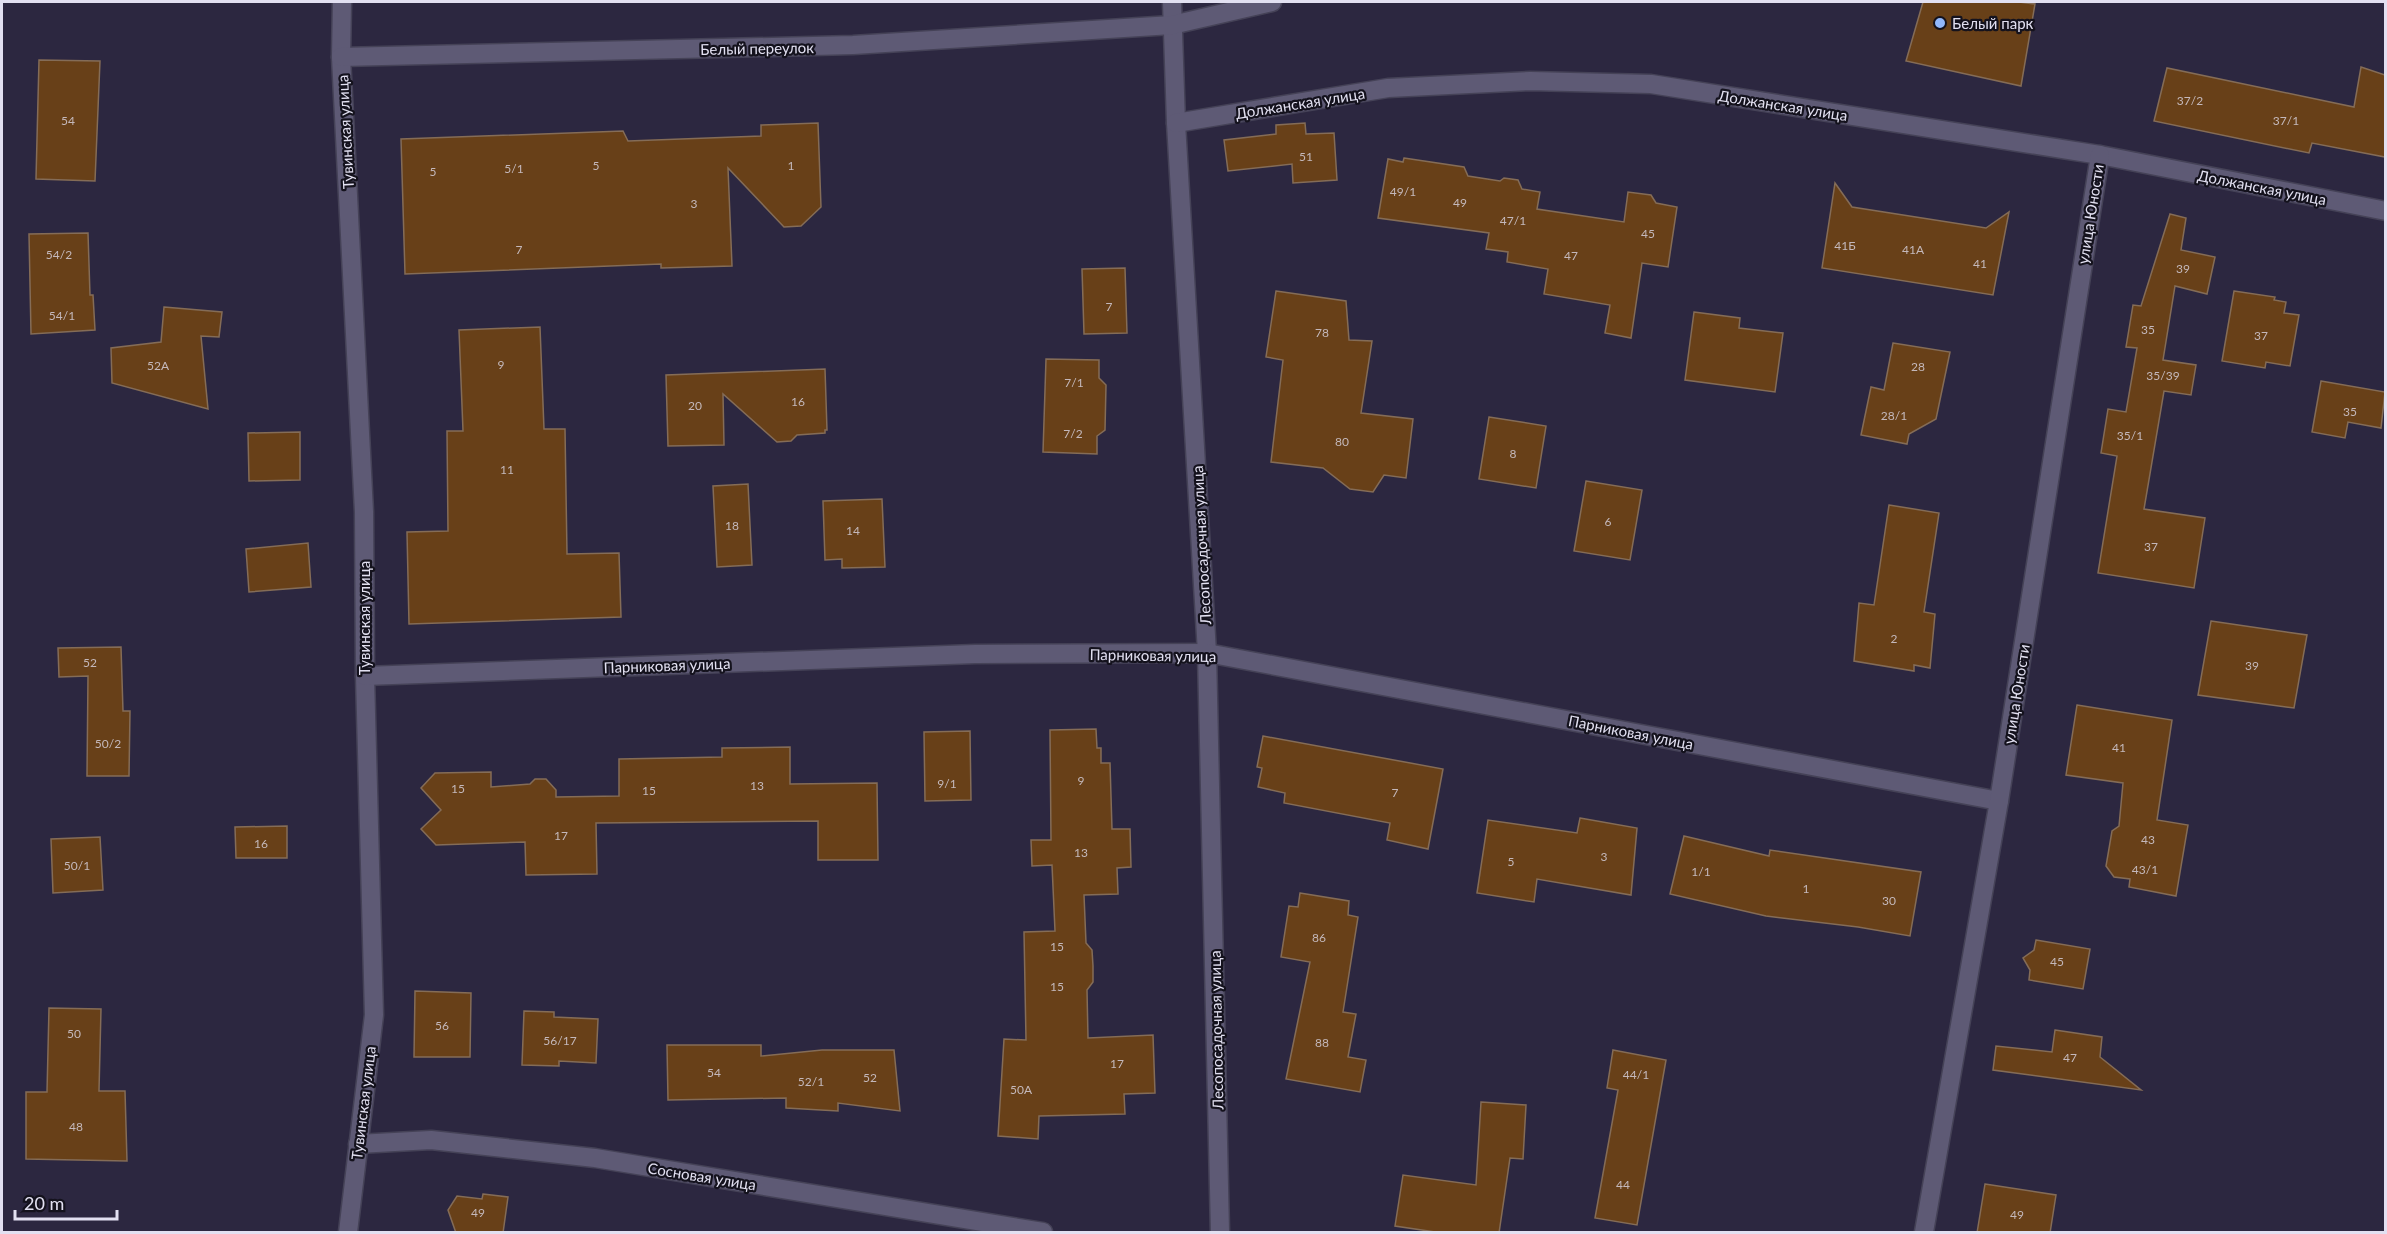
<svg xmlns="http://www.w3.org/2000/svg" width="2387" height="1234" viewBox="0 0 2387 1234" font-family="Lato,sans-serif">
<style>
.building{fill:#684018;stroke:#846c57;stroke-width:1.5}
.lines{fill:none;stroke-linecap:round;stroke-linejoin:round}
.minor-casing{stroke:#454257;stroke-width:21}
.minor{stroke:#5e5a75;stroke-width:18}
.poi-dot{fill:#91b8fd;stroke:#14121d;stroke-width:2}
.labels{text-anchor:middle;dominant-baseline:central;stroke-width:4.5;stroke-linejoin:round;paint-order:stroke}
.number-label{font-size:12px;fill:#c4b8bb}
.poi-label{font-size:15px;fill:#e2e0f1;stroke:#14121d;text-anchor:start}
.street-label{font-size:15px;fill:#e2e0f1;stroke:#14121d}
</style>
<rect width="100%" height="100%" fill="#2c2740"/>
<!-- building -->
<g class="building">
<path d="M1923,2H2019L2035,4L2021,86L1906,61Z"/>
<path d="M39,60L100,61L95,181L36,179Z"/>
<path d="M2361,67L2385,75V157L2312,143L2309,153L2154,121L2167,68L2354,107Z"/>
<path d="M818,123L821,207L801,226L784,227L728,168L732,266L661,268V264L405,274L401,139L623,131L628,141L761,136V125Z"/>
<path d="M1305,123L1306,134L1334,133L1337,180L1293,183L1292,164L1228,171L1224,140L1276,134V125Z"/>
<path d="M1404,158L1464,167L1468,176L1500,181L1504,178L1518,180L1522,189L1540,192L1537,209L1624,222L1628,192L1651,195L1656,203L1677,207L1668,267L1642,263L1631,338L1605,333L1610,305L1544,294L1548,269L1507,262L1508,252L1486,249L1489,233L1378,218L1388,159L1403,162Z"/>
<path d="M1835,183L1852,207L1986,228L2009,212L1993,295L1822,268Z"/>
<path d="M2170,214L2186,218L2181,250L2215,257L2207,294L2175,286L2163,360L2196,365L2191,395L2164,391L2144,509L2205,518L2194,588L2098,573L2117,456L2101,453L2108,409L2126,412L2137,348L2126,347L2133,305L2141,306Z"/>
<path d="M88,233L90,295H93L95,330L31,334L29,234Z"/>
<path d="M1125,268L1127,333L1084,334L1082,269Z"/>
<path d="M1276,291L1346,301L1349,340L1372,341L1361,413L1413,419L1406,478L1384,475L1373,492L1350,489L1323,468L1271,462L1283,360L1266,357Z"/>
<path d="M2234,291L2275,297L2274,300L2286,302L2284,313L2299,315L2290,366L2266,362L2265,368L2222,361Z"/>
<path d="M164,307L222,312L219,337L201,336L208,409L112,383L111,348L161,342Z"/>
<path d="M1694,312L1740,318L1739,328L1783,333L1775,392L1685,380Z"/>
<path d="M540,327L544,429H565L567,554L619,553L621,617L409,624L407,532L448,531L447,431H463L459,330Z"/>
<path d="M1893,343L1950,352L1936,419L1909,434L1907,444L1861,435L1871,387L1884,390Z"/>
<path d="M1046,359L1099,360V378L1106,385L1105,430L1097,436V454L1043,452Z"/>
<path d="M825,369L827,430H825V433L797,435L791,441L777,442L723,394L724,445L668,446L666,375Z"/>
<path d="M2321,381L2385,392L2381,428L2348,422L2345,438L2312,432Z"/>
<path d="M1489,417L1546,426L1536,488L1479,479Z"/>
<path d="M300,432V480L249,481L248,433Z"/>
<path d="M1586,481L1642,490L1630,560L1574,551Z"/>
<path d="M748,484L752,565L717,567L713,486Z"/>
<path d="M882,499L885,567L842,568V559L825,560L823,501Z"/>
<path d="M1889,505L1939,513L1924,612L1935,614L1930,668L1914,665V671L1854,661L1859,603L1874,605Z"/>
<path d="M308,543L311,587L249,592L246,549Z"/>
<path d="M2211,621L2307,635L2294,708L2198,695Z"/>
<path d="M121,647L123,711H130L129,776H87L88,676L59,677L58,648Z"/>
<path d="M2077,705L2172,720L2157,820L2188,825L2176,896L2129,887L2130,879L2114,877L2106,866L2112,831L2119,826L2123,783L2066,775Z"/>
<path d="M1096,729L1097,748H1101V763H1110L1112,829H1130L1131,867L1117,868L1118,894L1084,895L1086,943L1092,950L1093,966V982L1087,990L1088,1038L1153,1035L1155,1093L1124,1094L1125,1114L1039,1116L1038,1139L998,1136L1004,1039L1026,1040L1024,932L1055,931L1052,865L1032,866L1031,840H1051L1050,730Z"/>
<path d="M970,731L971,800L925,801L924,732Z"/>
<path d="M1263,736L1443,769L1428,849L1387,840L1390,823L1284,803L1285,793L1258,787L1262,768L1257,767Z"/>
<path d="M790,747V784L877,783L878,860H818V821L596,823L597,874L526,875L525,842L436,845L421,829L441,810L421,788L435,773L491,772V787L530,784L535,779H546L556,790V797L619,796V759L722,757V748Z"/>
<path d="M1580,818L1637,828L1631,895L1537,879L1534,902L1477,893L1488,820L1577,833Z"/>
<path d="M287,826V858H236L235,827Z"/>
<path d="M1684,836L1769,856L1770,850L1921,872L1910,936L1858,927L1766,916L1670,894Z"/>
<path d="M100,837L103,890L53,893L51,839Z"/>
<path d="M1300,893L1349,901L1348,915L1358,917L1343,1012L1356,1014L1348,1057L1366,1060L1360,1092L1286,1079L1310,962L1281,957L1289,906L1298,907Z"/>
<path d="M2036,940L2090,949L2083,989L2029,980L2030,970L2023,958L2034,950Z"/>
<path d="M415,991L471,993L470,1057H414Z"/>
<path d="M49,1008L101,1009L99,1091H125L127,1161L26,1159V1092H47Z"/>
<path d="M524,1011L554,1012V1017L598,1019L596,1063L559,1061V1066L522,1065Z"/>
<path d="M2055,1030L2102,1037L2100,1057L2141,1090L1993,1070L1996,1046L2052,1052Z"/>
<path d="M667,1045H761V1056L822,1050H894L900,1111L838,1103V1111L786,1108V1098L668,1100Z"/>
<path d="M1613,1050L1666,1060L1637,1225L1595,1218L1618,1090L1607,1088Z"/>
<path d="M1481,1102L1526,1105L1523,1159L1510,1158L1499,1233H1442L1395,1226L1403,1175L1476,1185Z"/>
<path d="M1985,1184L2056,1195L2050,1233H1977Z"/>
<path d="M483,1194L508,1197L503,1233H456L448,1210L457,1196L482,1199Z"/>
</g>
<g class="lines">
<!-- minor casing -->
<g class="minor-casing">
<g id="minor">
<path d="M342,2L341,57L364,512L365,676L374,1015L348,1232"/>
<path d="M1172,2L1176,123L1207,653L1220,1232"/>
<path d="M341,57L853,45L1172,25L1272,2"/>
<path d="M1176,123L1388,88L1530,81L1651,84L2100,155L2386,211"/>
<path d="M365,676L975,654L1207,653L1999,801"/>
<path d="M358,1144L431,1140L595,1158L1043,1232"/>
<path d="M1924,1232L1999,801L2100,155"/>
</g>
</g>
<!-- minor -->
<use href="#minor" class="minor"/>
</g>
<!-- markers -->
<circle class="poi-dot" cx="1940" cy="23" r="6"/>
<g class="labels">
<!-- number labels -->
<g class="number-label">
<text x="2190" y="100">37/2</text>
<text x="68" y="120">54</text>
<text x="2286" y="120">37/1</text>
<text x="1306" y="156">51</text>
<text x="596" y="165">5</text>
<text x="791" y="165">1</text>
<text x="514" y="168">5/1</text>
<text x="433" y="171">5</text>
<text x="1403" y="191">49/1</text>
<text x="1460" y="202">49</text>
<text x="694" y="203">3</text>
<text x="1513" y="220">47/1</text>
<text x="1648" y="233">45</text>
<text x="1845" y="245">41Б</text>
<text x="519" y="249">7</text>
<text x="1913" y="249">41А</text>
<text x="59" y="254">54/2</text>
<text x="1571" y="255">47</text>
<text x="1980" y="263">41</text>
<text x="2183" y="268">39</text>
<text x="1109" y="306">7</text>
<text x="62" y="315">54/1</text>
<text x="2148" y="329">35</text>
<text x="1322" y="332">78</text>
<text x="2261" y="335">37</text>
<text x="501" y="364">9</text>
<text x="158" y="365">52А</text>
<text x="1918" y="366">28</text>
<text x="2163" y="375">35/39</text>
<text x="1074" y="382">7/1</text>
<text x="798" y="401">16</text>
<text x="695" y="405">20</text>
<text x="2350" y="411">35</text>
<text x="1894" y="415">28/1</text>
<text x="1073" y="433">7/2</text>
<text x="2130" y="435">35/1</text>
<text x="1342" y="441">80</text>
<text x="1513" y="453">8</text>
<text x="507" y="469">11</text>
<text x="1608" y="521">6</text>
<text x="732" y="525">18</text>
<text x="853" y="530">14</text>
<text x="2151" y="546">37</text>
<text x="1894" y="638">2</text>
<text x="90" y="662">52</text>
<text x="2252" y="665">39</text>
<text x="108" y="743">50/2</text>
<text x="2119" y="747">41</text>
<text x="1081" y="780">9</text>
<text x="947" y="783">9/1</text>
<text x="757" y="785">13</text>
<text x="458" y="788">15</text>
<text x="649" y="790">15</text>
<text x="1395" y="792">7</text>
<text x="561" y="835">17</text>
<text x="2148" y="839">43</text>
<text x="261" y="843">16</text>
<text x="1081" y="852">13</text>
<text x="1604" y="856">3</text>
<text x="1511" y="861">5</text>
<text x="77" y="865">50/1</text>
<text x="2145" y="869">43/1</text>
<text x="1701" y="871">1/1</text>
<text x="1806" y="888">1</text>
<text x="1889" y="900">30</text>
<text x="1319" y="937">86</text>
<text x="1057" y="946">15</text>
<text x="2057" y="961">45</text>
<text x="1057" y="986">15</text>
<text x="442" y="1025">56</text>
<text x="74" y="1033">50</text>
<text x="560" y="1040">56/17</text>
<text x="1322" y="1042">88</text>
<text x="2070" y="1057">47</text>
<text x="1117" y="1063">17</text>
<text x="714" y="1072">54</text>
<text x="1636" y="1074">44/1</text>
<text x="870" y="1077">52</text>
<text x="811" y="1081">52/1</text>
<text x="1021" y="1089">50А</text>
<text x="76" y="1126">48</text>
<text x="1623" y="1184">44</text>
<text x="478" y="1212">49</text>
<text x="2017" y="1214">49</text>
</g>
<!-- poi labels -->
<g class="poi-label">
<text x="1952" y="23">Белый парк</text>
</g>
<!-- street labels -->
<g class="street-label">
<text transform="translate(757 48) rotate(-1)">Белый переулок</text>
<text transform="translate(1300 103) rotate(-9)">Должанская улица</text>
<text transform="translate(1783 105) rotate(9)">Должанская улица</text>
<text transform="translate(345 132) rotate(-93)">Тувинская улица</text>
<text transform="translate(2262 187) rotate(11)">Должанская улица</text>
<text transform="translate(2090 214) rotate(-81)">улица Юности</text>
<text transform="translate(1201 545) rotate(-93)">Лесопосадочная улица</text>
<text transform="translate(364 618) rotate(-90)">Тувинская улица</text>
<text transform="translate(1153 655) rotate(1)">Парниковая улица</text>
<text transform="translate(667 665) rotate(-2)">Парниковая улица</text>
<text transform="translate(2016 694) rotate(-81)">улица Юности</text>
<text transform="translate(1631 732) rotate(11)">Парниковая улица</text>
<text transform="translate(1216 1030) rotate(-91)">Лесопосадочная улица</text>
<text transform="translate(363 1103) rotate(-83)">Тувинская улица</text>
<text transform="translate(702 1176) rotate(9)">Сосновая улица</text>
</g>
</g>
<!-- border -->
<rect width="2387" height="1234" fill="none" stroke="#e2e0f1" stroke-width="6"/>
<!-- scale -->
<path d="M15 1210v9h102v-9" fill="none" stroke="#e2e0f1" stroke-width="3"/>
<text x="24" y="1210" font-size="18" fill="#e2e0f1" stroke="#14121d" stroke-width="4.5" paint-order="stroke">20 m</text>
</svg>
